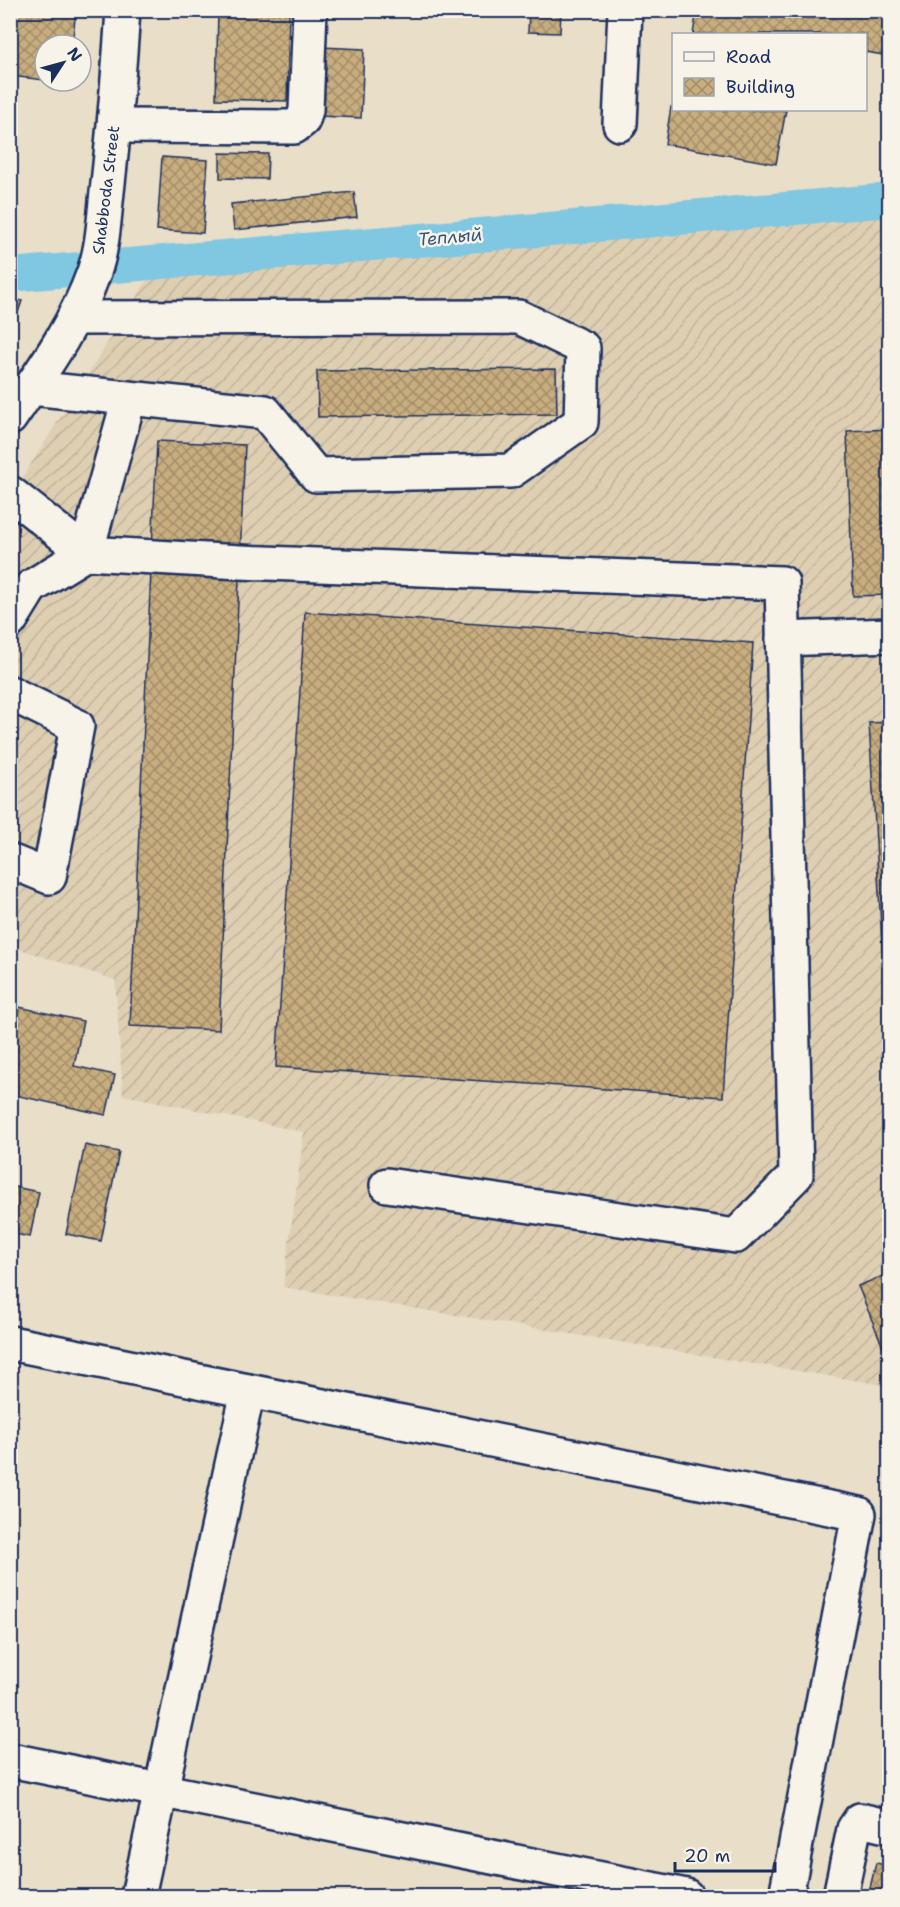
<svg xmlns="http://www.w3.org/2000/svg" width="900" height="1907" viewBox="0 0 900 1907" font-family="'Shantell Sans',sans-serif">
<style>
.industrial{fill:url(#industrial-furrows)}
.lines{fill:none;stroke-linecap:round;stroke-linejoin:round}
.canal{stroke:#80c7e1;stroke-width:34}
.building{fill:url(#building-cross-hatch);stroke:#1b2f5e;stroke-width:1.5}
.minor-casing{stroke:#1b2f5e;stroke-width:38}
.minor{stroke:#f7f3e8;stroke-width:33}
.labels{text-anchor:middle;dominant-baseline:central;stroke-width:5;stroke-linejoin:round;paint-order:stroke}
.street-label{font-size:16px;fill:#1b2f5e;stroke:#f7f3e8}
.water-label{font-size:18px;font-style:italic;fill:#34557f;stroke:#f7f3e8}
</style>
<defs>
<pattern id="industrial-furrows" width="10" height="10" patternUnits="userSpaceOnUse" patternTransform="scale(1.5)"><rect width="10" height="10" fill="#dfcfb2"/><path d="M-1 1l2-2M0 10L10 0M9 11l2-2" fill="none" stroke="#bfb29c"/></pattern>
<pattern id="building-cross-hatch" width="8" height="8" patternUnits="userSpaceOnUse" patternTransform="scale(1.5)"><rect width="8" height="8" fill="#c8ad7e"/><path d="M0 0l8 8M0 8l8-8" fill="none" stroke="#a28d6a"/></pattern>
</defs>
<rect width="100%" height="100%" fill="#e9dec8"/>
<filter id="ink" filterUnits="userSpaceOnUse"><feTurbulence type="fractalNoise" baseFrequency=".0167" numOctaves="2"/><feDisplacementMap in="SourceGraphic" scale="12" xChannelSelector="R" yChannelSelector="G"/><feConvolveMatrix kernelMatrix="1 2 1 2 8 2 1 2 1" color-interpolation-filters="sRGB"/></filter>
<g filter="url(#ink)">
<!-- industrial -->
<path class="industrial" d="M889,204V1386L283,1287L304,1132L123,1095L115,980L11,946L10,497L150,276Z"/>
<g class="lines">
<!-- canal -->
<path class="canal" d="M10,275L890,200"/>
</g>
<!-- building -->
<g class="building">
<path d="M10,10H76L72,45H45V80L10,76Z"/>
<path d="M218,10H289L287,101L216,99Z"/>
<path d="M529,10H561L560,33L528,32Z"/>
<path d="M697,10H890V56L866,52V34H693Z"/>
<path d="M321,47L364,49L361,118L319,116Z"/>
<path d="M671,107L674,110H786L776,164L665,144Z"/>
<path d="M220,153L268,154L267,179L220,178Z"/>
<path d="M162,157L208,160L203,233L157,230Z"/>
<path d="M354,192L357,217L234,230L231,204Z"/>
<path d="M10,297L22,301L10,335Z"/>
<path d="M556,369L557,414L318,417L317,371Z"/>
<path d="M890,429V595L853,596L847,431Z"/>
<path d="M157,441L245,445L219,1030L130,1026Z"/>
<path d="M305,612L753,643L723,1097L276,1067Z"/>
<path d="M890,722V1080L869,723Z"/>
<path d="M19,1007L83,1021L74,1066L115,1075L106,1115L10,1094V1048Z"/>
<path d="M85,1145L119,1152L101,1241L66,1234Z"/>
<path d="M10,1186L39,1192L30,1237L10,1233Z"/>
<path d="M890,1273V1364L858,1286Z"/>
<path d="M876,1863L890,1866V1896H868Z"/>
</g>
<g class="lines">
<!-- minor casing -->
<g class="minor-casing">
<g id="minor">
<path d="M620,124L625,10"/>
<path d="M115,126L294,127L303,120L306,110L310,10"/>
<path d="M31,388L265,412L316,475L511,471L581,422L583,348L519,317L74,318"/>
<path d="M10,418C42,371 75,326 94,272C103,247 104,218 107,192C114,131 119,71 123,10"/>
<path d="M10,493L86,553L240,562L782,583L796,1175L736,1236L387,1185"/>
<path d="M10,621L31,587L86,553L129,399"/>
<path d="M783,639L890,635"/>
<path d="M10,693L77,726L49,877L10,861"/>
<path d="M10,1343L859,1514L786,1896"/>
<path d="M10,1760L686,1896"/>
<path d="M138,1896L248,1391"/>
<path d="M840,1896L854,1829L860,1820L890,1827"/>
</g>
</g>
<!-- minor -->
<use href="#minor" class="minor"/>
</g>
</g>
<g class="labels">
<!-- street labels -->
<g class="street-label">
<text transform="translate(106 190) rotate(-83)">Shabboda Street</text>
</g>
<!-- water labels -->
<g class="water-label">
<text transform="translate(450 237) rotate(-5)">Теплый</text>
</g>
</g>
<!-- margin -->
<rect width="900" height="1907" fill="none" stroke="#f7f3e8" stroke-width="36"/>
<rect x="18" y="18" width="864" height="1871" fill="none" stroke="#1b2f5e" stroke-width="2" filter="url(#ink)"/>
<!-- legend -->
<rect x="672" y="33" width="195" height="78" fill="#f7f3e8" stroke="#9fa5b1" stroke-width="1.5"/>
<rect x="684" y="52" width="30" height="9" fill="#f7f3e8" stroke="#9fa5b1" stroke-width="1.5"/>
<text x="726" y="63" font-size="18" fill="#1b2f5e">Road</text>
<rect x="684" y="78" width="30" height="18" fill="url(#building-cross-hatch)" stroke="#9fa5b1" stroke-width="1.5"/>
<text x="726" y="93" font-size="18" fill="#1b2f5e">Building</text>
<!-- north arrow -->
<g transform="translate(63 63) rotate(54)"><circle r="28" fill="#f7f3e8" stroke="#9fa5b1" stroke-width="1.5"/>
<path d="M0-4.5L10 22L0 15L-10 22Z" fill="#1b2f5e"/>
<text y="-9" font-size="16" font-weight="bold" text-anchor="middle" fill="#1b2f5e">N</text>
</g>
<!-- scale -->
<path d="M675 1862v9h100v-9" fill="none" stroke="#1b2f5e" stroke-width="3"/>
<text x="684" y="1862" font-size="18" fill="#1b2f5e" stroke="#f7f3e8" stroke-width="4.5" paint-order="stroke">20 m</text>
</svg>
